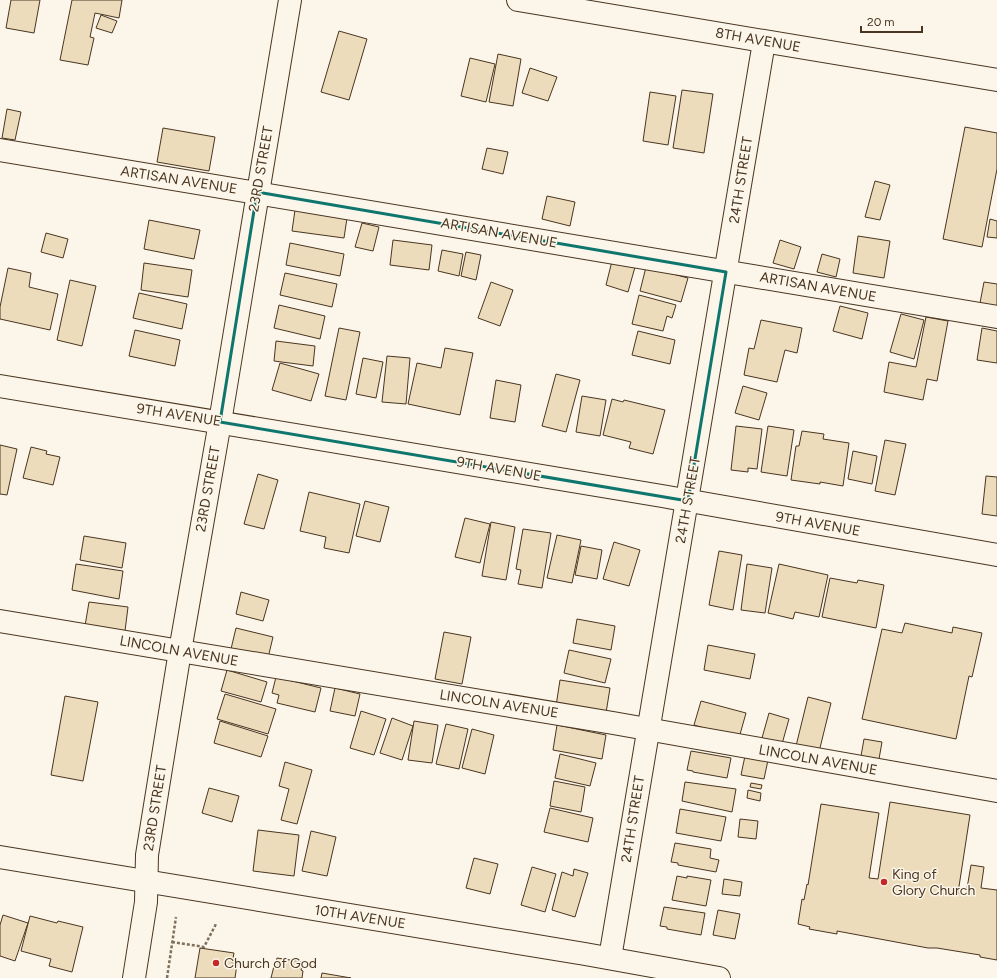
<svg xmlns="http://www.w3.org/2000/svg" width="997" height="978" viewBox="0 0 997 978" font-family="Figtree,sans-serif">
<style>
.building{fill:#ecdcbc;stroke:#4a3520}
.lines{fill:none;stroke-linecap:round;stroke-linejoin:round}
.minor-casing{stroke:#4a3520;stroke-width:24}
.major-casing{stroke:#4a3520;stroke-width:24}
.path{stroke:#7f6f5c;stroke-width:2.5;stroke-dasharray:3 2;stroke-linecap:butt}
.minor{stroke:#fbf6e9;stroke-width:22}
.major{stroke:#fbf6e9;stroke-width:22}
.marked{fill:none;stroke:#0f766e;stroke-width:3;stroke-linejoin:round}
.poi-dot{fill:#c62828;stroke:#fbf6e9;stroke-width:1.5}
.labels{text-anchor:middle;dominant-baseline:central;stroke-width:3;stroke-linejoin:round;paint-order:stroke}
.street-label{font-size:14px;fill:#4a3520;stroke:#fbf6e9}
.poi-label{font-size:14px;fill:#4a3520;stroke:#fbf6e9;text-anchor:start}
</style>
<rect width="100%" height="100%" fill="#fbf6e9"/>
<!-- building -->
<g class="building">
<path d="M11,0H40L34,33L6,28Z"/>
<path d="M72,0H122L119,18L95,13L90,37L94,38L88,65L60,60Z"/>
<path d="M101,15L117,21L112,33L96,28Z"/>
<path d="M339,31L367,39L349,100L321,92Z"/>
<path d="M498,54L521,59L513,106L489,102Z"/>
<path d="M470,58L495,64L486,102L461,96Z"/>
<path d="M530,68L557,77L548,101L522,93Z"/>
<path d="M682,90L713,94L704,153L673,148Z"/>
<path d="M650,92L676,96L668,145L643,141Z"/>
<path d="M7,109L21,112L15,140L2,138Z"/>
<path d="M965,127L997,133V169L982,247L943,239Z"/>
<path d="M163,128L215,137L209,171L157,162Z"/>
<path d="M487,148L508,152L503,174L482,169Z"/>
<path d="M875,181L890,185L880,220L865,217Z"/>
<path d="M547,196L575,202L570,226L542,219Z"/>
<path d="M295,210L347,218L344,238L292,231Z"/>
<path d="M990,219L997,221V238L987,237Z"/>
<path d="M149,220L200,230L194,259L144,249Z"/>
<path d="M362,223L379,227L373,251L355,247Z"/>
<path d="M46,233L68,239L63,258L41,252Z"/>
<path d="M858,236L890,241L884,278L853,273Z"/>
<path d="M393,240L432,245L429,270L390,265Z"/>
<path d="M780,240L801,247L794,269L773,263Z"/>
<path d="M290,243L344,254L340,276L286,265Z"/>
<path d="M442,250L463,254L459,276L438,271Z"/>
<path d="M466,252L481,255L476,280L461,276Z"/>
<path d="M822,254L840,259L836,277L817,272Z"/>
<path d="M612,261L635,267L628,292L606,285Z"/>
<path d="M144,263L192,270L188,297L141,290Z"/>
<path d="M646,267L688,278L681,302L640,291Z"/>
<path d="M8,268L31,273L29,287L58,294L50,330L0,319V307Z"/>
<path d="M285,273L337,284L332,307L280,295Z"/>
<path d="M70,280L96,286L82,346L57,340Z"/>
<path d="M491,282L513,290L500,326L478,318Z"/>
<path d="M984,282L997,284V306L980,303Z"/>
<path d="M139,293L187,304L182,329L133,318Z"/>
<path d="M639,295L676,305L672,318L667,316L663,331L632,324Z"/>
<path d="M279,305L325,316L320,339L274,328Z"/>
<path d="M840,306L868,313L862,339L833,331Z"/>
<path d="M901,314L924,320L914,359L890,352Z"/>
<path d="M926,317L948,321L937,381L927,379L923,400L884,392L889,362L916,367Z"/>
<path d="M761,320L802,328L797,353L785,350L777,382L744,375L749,348L754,349Z"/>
<path d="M339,328L360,332L346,400L325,396Z"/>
<path d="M982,328L997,331V363L977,360Z"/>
<path d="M135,330L180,340L175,366L129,356Z"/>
<path d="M638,331L675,340L670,364L632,355Z"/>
<path d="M276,341L315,346L313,366L274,361Z"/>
<path d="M445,348L473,353L460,415L408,404L417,363L441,368Z"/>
<path d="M387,356L410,358L406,404L382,402Z"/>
<path d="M363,358L383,362L376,398L356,394Z"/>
<path d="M280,363L319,374L311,401L272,390Z"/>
<path d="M556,374L580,380L566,432L542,426Z"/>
<path d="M496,380L521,385L515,422L490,418Z"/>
<path d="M743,386L767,393L759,420L735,413Z"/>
<path d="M582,396L606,400L600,436L576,432Z"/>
<path d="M612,399L623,402L624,400L665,410L653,454L629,448L631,442L603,435Z"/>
<path d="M736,426L762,429L757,469L748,468V472L731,470Z"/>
<path d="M768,426L794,430L787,476L761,472Z"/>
<path d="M802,431L824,434L823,439L849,443L843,486L820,482V484L791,480L796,446H799Z"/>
<path d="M885,440L906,444L895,495L875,491Z"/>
<path d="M0,445L17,449L7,495L0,494Z"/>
<path d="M31,447L47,451L46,454L60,457L53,485L23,478Z"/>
<path d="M853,451L877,456L872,484L848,479Z"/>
<path d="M258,474L278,480L264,529L244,524Z"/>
<path d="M986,476L997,477V516L982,514Z"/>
<path d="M309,492L360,504L349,553L324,548L326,537L300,531Z"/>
<path d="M365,501L389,507L380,542L356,536Z"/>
<path d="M465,518L490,524L480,563L455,557Z"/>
<path d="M491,522L515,527L506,580L482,576Z"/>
<path d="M523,529L551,533L542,588L518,584L521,570L516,569Z"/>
<path d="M557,535L581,540L572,583L547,578Z"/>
<path d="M84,536L126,543L122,568L80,560Z"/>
<path d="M614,542L640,550L629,586L603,579Z"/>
<path d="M581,546L602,550L597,579L575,575Z"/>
<path d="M719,551L742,555L733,610L709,605Z"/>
<path d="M76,564L123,571L119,599L72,590Z"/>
<path d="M747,564L772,568L765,613L741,610Z"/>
<path d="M779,564L828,575L819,617L795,612L793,619L768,613Z"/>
<path d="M830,578L857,583L858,580L884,585L876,628L822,617Z"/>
<path d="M241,592L269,600L263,621L236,614Z"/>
<path d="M89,602L128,607L125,631L85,626Z"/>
<path d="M577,619L615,626L611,650L573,643Z"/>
<path d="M905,623L952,633L953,627L982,633L972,677L969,676L956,739L862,719L882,629L902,633Z"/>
<path d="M236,628L273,637L268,658L231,649Z"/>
<path d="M444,632L471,637L462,684L435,679Z"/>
<path d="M708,645L755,654L750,679L704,670Z"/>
<path d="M569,650L611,659L605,683L564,673Z"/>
<path d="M227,670L267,682L261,702L221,691Z"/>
<path d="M276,677L321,688L315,712L277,703L279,695L272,693Z"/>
<path d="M560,680L610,688L606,713L556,706Z"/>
<path d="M335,688L360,694L355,716L330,711Z"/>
<path d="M225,694L276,709L268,734L217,719Z"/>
<path d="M65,696L98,702L83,781L51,775Z"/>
<path d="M808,697L831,703L819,752L796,746Z"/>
<path d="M701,701L746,713L739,738L694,725Z"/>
<path d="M361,711L386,719L374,755L350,748Z"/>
<path d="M769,713L789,719L782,744L762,738Z"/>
<path d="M392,718L413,726L402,760L380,753Z"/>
<path d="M220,721L268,736L261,757L214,743Z"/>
<path d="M414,721L438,725L432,763L408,760Z"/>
<path d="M446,724L468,729L459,769L436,764Z"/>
<path d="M557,725L606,735L602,759L553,750Z"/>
<path d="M472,729L494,735L485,774L462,768Z"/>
<path d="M864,739L882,742L879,759L861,756Z"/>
<path d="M691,751L731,758L727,778L693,772V771L687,770Z"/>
<path d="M560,754L596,763L590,786L555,778Z"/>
<path d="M745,756L768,760L764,779L741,775Z"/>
<path d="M285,762L312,770L297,824L281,820L289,789L279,786Z"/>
<path d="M554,781L585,787L581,812L550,806Z"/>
<path d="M685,782L736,789L732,812L682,801Z"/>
<path d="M751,783L762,785L761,789L750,787Z"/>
<path d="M209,788L239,796L232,822L202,813Z"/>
<path d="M748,790L761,793L760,801L747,798Z"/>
<path d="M890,802L970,815L958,893L966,894L971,865L984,867L981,888L997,890V960L980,957V955L937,948H928L837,931V934L809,929L810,927L798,924L802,899L804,900L807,884L808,885L821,804L879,813L869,878L878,879Z"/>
<path d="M550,808L593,818L588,842L544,832Z"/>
<path d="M680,809L726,817L721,841L676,833Z"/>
<path d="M740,819L758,821L756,839L738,837Z"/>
<path d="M258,830L299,835L294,876L253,871Z"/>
<path d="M311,831L336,837L327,876L302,871Z"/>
<path d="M675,843L711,849L710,858L719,860L716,872L678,865V863L671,862Z"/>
<path d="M474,858L498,864L490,894L466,888Z"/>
<path d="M532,867L556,874L545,912L521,905Z"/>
<path d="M574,869L588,873L575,917L552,910L562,872L573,876Z"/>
<path d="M677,876L687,878V876L711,880L706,906L672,900Z"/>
<path d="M724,879L742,882L740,896L722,894Z"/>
<path d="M664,907L705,913L701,935L667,929V927L660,926Z"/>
<path d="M718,910L740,914L735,939L713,935Z"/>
<path d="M3,915L28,923L15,961L0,956V925Z"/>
<path d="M30,916L57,923L58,921L83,927L72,972L49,966L51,959L21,951Z"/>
<path d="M200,948L234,953L232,963L237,964L235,978H195Z"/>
<path d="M277,958L303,962L301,970L303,971L302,978H271L274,966H275Z"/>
<path d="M322,973L351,978H321Z"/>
</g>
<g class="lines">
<!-- minor casing -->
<g class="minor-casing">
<g id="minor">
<path d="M0,150L997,317"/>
<path d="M0,386L662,496L997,555"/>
<path d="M0,621L613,723L997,791"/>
<path d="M0,857L585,954L719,978"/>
<path d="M610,958L764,42"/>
<path d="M134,978L146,902L147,855L180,651L220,422L290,0"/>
</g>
</g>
<!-- major casing -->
<g class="major-casing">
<path id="major" d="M518,0L997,80"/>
</g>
<!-- path -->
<g class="path">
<path d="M172,942L204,947L216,924"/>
<path d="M167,978L176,917"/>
</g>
<!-- minor -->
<use href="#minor" class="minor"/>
<!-- major -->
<use href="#major" class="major"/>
</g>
<!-- marked area -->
<path class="marked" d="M257,192L726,272L688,501L220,422Z"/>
<!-- markers -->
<g class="poi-dot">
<circle cx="884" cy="882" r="4"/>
<circle cx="216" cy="963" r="4"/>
</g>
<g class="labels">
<!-- street labels -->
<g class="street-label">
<text transform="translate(758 40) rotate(10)">8TH AVENUE</text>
<text transform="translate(261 169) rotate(-80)">23RD STREET</text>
<text transform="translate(179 180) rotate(9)">ARTISAN AVENUE</text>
<text transform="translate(741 180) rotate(-81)">24TH STREET</text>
<text transform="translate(499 233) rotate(10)">ARTISAN AVENUE</text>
<text transform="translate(818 287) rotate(10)">ARTISAN AVENUE</text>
<text transform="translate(179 415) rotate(9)">9TH AVENUE</text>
<text transform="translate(499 469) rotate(10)">9TH AVENUE</text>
<text transform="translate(208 489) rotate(-80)">23RD STREET</text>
<text transform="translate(688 500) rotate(-80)">24TH STREET</text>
<text transform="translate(818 524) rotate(10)">9TH AVENUE</text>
<text transform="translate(179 651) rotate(10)">LINCOLN AVENUE</text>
<text transform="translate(499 704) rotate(9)">LINCOLN AVENUE</text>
<text transform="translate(818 760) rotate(10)">LINCOLN AVENUE</text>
<text transform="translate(155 808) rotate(-81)">23RD STREET</text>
<text transform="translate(633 819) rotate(-81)">24TH STREET</text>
<text transform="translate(360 917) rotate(9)">10TH AVENUE</text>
</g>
<!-- poi labels -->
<g class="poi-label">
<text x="892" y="874">King of<tspan x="892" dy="16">Glory Church</tspan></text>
<text x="224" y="963">Church of God</text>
</g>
</g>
<!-- scale -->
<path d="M861 26v6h61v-6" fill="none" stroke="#4a3520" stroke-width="2"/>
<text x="867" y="26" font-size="12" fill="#4a3520" stroke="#fbf6e9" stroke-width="3" paint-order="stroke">20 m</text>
</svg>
